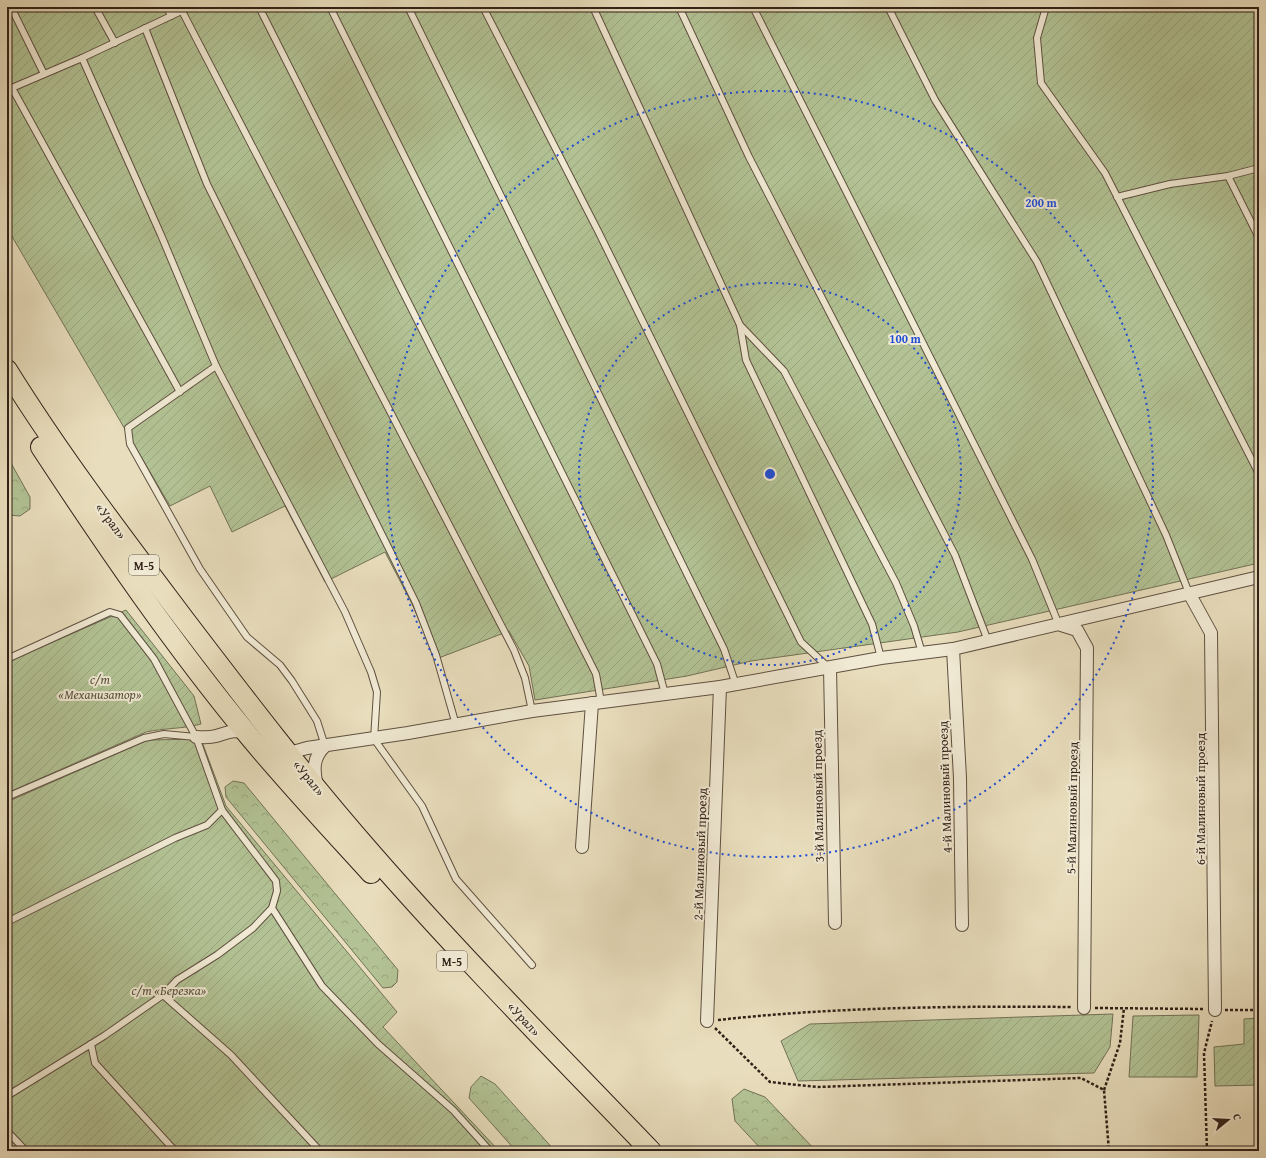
<svg xmlns="http://www.w3.org/2000/svg" width="1266" height="1158" viewBox="0 0 1266 1158" font-family="'Gentium Book Plus',serif">
<style>
.forest{fill:url(#forest-crowns);stroke:#727256}
.garden{fill:url(#garden-furrows);stroke:#727256}
.lines{fill:none;stroke-linecap:round;stroke-linejoin:round}
.service-casing{stroke:#5f5041;stroke-width:8}
.minor-casing{stroke:#5f5041;stroke-width:14}
.trunk-casing{stroke:#312118;stroke-width:22}
.path{stroke:#312118;stroke-width:2.5;stroke-dasharray:3 2;stroke-linecap:butt}
.service{stroke:#f0e9d3;stroke-width:6}
.minor{stroke:#f0e9d3;stroke-width:12}
.trunk{stroke:#e8ddbc;stroke-width:20}
.ring{fill:none;stroke:#1d4ed8;stroke-width:2;stroke-dasharray:2 4}
.labels{text-anchor:middle;dominant-baseline:central;stroke-width:4;stroke-linejoin:round;paint-order:stroke}
.shield{fill:#f0e9d3;stroke:#6a5d50;stroke-width:1}
.shield-label{font-size:12px;font-weight:bold;fill:#312118}
.street-label{font-size:13px;fill:#312118;stroke:#f0e9d3}
.park-label{font-size:13px;font-style:italic;fill:#58513d;stroke:#f0e9d3}
.centre{fill:#1d4ed8;stroke:#f0e9d3;stroke-width:2}
.ring-label{font-size:12px;text-anchor:middle;font-weight:bold;fill:#1d4ed8;stroke:#f0e9d3;stroke-width:4;stroke-linejoin:round;paint-order:stroke}
</style>
<defs>
<pattern id="forest-crowns" width="20" height="18" patternUnits="userSpaceOnUse"><rect width="20" height="18" fill="#b2c294"/><path d="M2 6a3 3 0 1 1 6 0M12 15a3 3 0 1 1 6 0" fill="none" stroke="#9aa67f"/></pattern>
<pattern id="garden-furrows" width="10" height="10" patternUnits="userSpaceOnUse"><rect width="10" height="10" fill="#b2c294"/><path d="M-1 1l2-2M0 10L10 0M9 11l2-2" fill="none" stroke="#9aa67f"/></pattern>
</defs>
<rect width="100%" height="100%" fill="#e8ddbc"/>
<filter id="stains"><feTurbulence type="fractalNoise" baseFrequency=".005" numOctaves="4"/><feColorMatrix values="0 0 0 0 .2 0 0 0 0 .09 0 0 0 0 .02 0 0 0 .5 -.17"/></filter>
<radialGradient id="worn" r=".72"><stop offset=".6" stop-color="#630" stop-opacity="0"/><stop offset="1" stop-color="#630" stop-opacity=".3"/></radialGradient>
<!-- forest -->
<g class="forest">
<path d="M7,456L30,497V509L20,516L8,515L7,513Z"/>
<path d="M233,781L244,783L398,970L397,982L392,987L383,988L226,797L225,787Z"/>
<path d="M481,1076L495,1084L555,1151H516L469,1098L471,1087Z"/>
<path d="M744,1089L765,1097L816,1151H763L735,1121L732,1099Z"/>
</g>
<!-- garden -->
<g class="garden">
<path d="M7,7H1259V563L958,632L751,661L687,676L535,700L529,666L509,631L436,659L412,604L385,552L325,582L285,506L232,532L210,486L170,506L7,228Z"/>
<path d="M126,610L194,696L201,724C183,729 164,728 146,732L7,793V662Z"/>
<path d="M201,739L226,806L397,1012L383,1027L499,1151H7V802L148,740Z"/>
<path d="M1113,1014L1110,1047L1094,1073L798,1081L781,1041L810,1024Z"/>
<path d="M1199,1015L1197,1077H1129L1133,1016Z"/>
<path d="M1259,1018V1085L1215,1086L1214,1047L1244,1044V1019Z"/>
</g>
<g class="lines">
<!-- service casing -->
<g class="service-casing">
<g id="service">
<path d="M11,7L44,74"/>
<path d="M95,7L115,43"/>
<path d="M167,7L171,16"/>
<path d="M259,7L596,674L601,702"/>
<path d="M330,7L657,664L665,694"/>
<path d="M408,7L724,649L736,685"/>
<path d="M483,7L598,231L801,642L828,667"/>
<path d="M593,7L740,325L746,360L872,624L881,658"/>
<path d="M679,7L749,157L955,555L988,641"/>
<path d="M753,7L1032,559L1059,625"/>
<path d="M888,7L935,100L1037,262L1166,535L1189,593"/>
<path d="M1046,7L1037,38L1041,83L1105,173L1259,474"/>
<path d="M1256,7L1259,13"/>
<path d="M182,11L514,650L525,678L532,711"/>
<path d="M145,28L207,184L416,603L436,655L456,725"/>
<path d="M82,58L161,235L216,366L345,612L371,672L377,692L374,739L422,806L456,879L532,965"/>
<path d="M12,88L180,392"/>
<path d="M7,90L82,58L190,7"/>
<path d="M1228,176L1259,238"/>
<path d="M1117,197L1170,184L1228,176L1259,168"/>
<path d="M740,325L784,371L896,583L914,626L922,653"/>
<path d="M216,366L128,428L130,444L200,569L247,637L280,665L292,681L317,721L325,746"/>
<path d="M7,659L110,612L120,615L154,659L196,737L222,810L276,881L277,891L272,908L322,986L378,1044L453,1110L490,1151"/>
<path d="M7,797L144,738L164,734L196,737"/>
<path d="M7,922L175,838L207,825L222,810"/>
<path d="M163,995L231,1055L320,1151"/>
<path d="M91,1044L95,1063L175,1151"/>
<path d="M7,1096L104,1036L163,995L177,980L217,955L253,928L272,908"/>
<path d="M7,1131L26,1151"/>
</g>
</g>
<!-- minor casing -->
<g class="minor-casing">
<g id="minor">
<path d="M1189,593L1211,633L1215,1010"/>
<path d="M1061,625L1077,630L1087,648L1084,1008"/>
<path d="M953,649L960,778L962,925"/>
<path d="M830,668L835,923"/>
<path d="M196,737C203,737 209,738 216,736C227,733 235,728 247,734"/>
<path d="M285,758L293,752L307,748L408,733L532,711L720,687L881,658L953,649L1259,577"/>
<path d="M317,785C313,770 313,757 325,746"/>
<path d="M582,847L592,703"/>
<path d="M707,1021L720,687"/>
</g>
</g>
<!-- trunk casing -->
<g class="trunk-casing">
<g id="trunk">
<path d="M7,370C61,457 123,538 184,619C245,699 306,779 372,854C461,956 557,1053 651,1151"/>
<path d="M41,447C106,546 173,644 249,736C288,783 330,828 371,873"/>
</g>
</g>
<!-- path -->
<g class="path">
<path d="M1095,1008L1204,1009"/>
<path d="M1225,1010H1259"/>
<path d="M718,1020C835,1007 954,1006 1072,1007"/>
<path d="M715,1028L770,1082L817,1087L1081,1078L1104,1090L1109,1151"/>
<path d="M1104,1090L1120,1043L1124,1008"/>
<path d="M1207,1151L1204,1053L1212,1021"/>
</g>
<!-- service -->
<use href="#service" class="service"/>
<!-- minor -->
<use href="#minor" class="minor"/>
<!-- trunk -->
<use href="#trunk" class="trunk"/>
</g>
<!-- distance rings -->
<g class="ring">
<circle cx="770" cy="474" r="191"/>
<circle cx="770" cy="474" r="383"/>
</g>
<g class="labels">
<!-- shield labels -->
<g class="shield">
<rect x="129" y="555" width="30" height="20" rx="3"/>
<rect x="437" y="951" width="30" height="20" rx="3"/>
</g>
<g class="shield-label">
<text x="144" y="565">М-5</text>
<text x="452" y="961">М-5</text>
</g>
<!-- street labels -->
<g class="street-label">
<text transform="translate(111 521) rotate(53)">«Урал»</text>
<text transform="translate(309 778) rotate(51)">«Урал»</text>
<text transform="translate(945 787) rotate(-92)">4-й Малиновый проезд</text>
<text transform="translate(818 796) rotate(-91)">3-й Малиновый проезд</text>
<text transform="translate(1200 799) rotate(-90)">6-й Малиновый проезд</text>
<text transform="translate(1072 808) rotate(-89)">5-й Малиновый проезд</text>
<text transform="translate(700 854) rotate(-88)">2-й Малиновый проезд</text>
<text transform="translate(524 1019) rotate(47)">«Урал»</text>
</g>
<!-- park labels -->
<g class="park-label">
<text x="100" y="679">с/т<tspan x="100" dy="15">«Механизатор»</tspan></text>
<text x="169" y="990">с/т «Березка»</text>
</g>
</g>
<circle cx="770" cy="474" r="6" class="centre"/>
<g class="ring-label">
<text x="1041" y="207">200 m</text>
<text x="905" y="343">100 m</text>
</g>
<!-- margin -->
<rect width="1266" height="1158" fill="none" stroke="#e8ddbc" stroke-width="24"/>
<rect x="8" y="8" width="1250" height="1142" fill="none" stroke="#312118" stroke-width="2"/>
<rect x="12" y="12" width="1242" height="1134" fill="none" stroke="#312118"/>
<!-- north arrow -->
<g transform="translate(1228 1120) rotate(72)" stroke="#f0e9d3" stroke-width="3" paint-order="stroke">
<path d="M0-3L7 15L0 10L-7 15Z" fill="#312118"/>
<text y="-6" font-size="11" font-weight="bold" text-anchor="middle" fill="#312118">С</text>
</g>
<rect width="100%" height="100%" filter="url(#stains)"/>
<rect width="100%" height="100%" fill="url(#worn)"/>
</svg>
